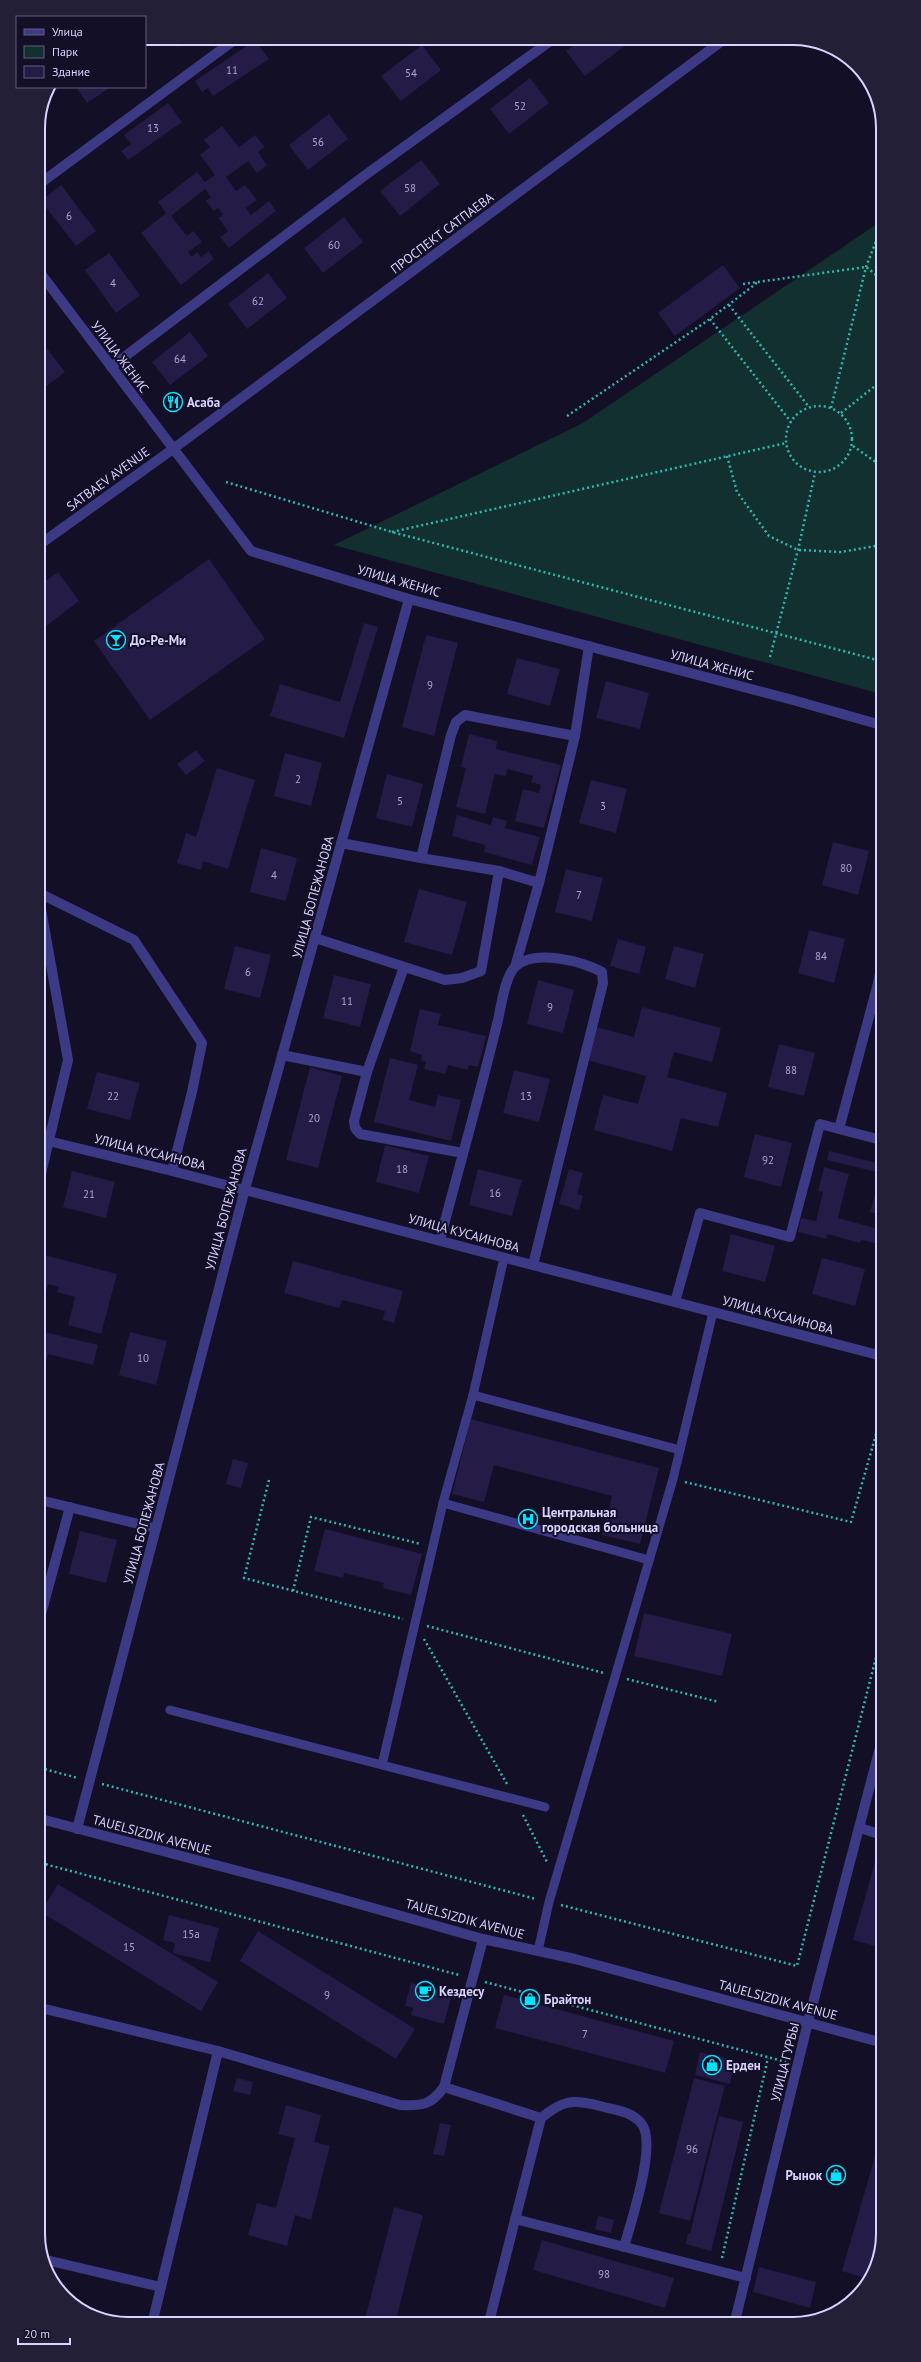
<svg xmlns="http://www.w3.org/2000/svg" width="921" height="2362" viewBox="0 0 921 2362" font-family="'PT Sans',sans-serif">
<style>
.green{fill:#12302f}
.building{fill:#241b47}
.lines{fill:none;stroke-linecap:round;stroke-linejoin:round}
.path{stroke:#2fb8b0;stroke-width:2.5;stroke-dasharray:2 3;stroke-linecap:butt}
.service{stroke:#3d3a85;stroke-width:9}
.minor{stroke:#3d3a85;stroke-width:10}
.tertiary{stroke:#3d3a85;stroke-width:10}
.labels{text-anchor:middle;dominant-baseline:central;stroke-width:4;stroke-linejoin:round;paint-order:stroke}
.number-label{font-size:11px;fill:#aca6d1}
.street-label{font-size:13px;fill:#d9d4ff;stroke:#130f26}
.poi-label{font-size:13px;font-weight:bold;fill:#d9d4ff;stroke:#130f26;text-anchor:start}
.rim{fill:none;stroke:#d9d4ff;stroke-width:2}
</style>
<rect width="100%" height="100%" fill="#130f26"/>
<!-- green -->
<path class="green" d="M880,222L881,694L334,545L583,423Z"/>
<!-- building -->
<g class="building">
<path d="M170,38H189L177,47Z"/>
<path d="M583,38H620L626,45L585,76L566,51Z"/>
<path d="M255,40L269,59L213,96L208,88L202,92L195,81Z"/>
<path d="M422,45L441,70L401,101L381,76Z"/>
<path d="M530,78L549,103L509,134L490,109Z"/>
<path d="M76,87H111L87,103Z"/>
<path d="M168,103L182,122L128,160L121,151L131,144L124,135Z"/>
<path d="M329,114L348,139L308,170L289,145Z"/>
<path d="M222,126L239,147L255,135L265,147L258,152L267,165L257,173L248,161L226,177L236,191L245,185L257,200L246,208L251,215L269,201L276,211L229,248L220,237L228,231L218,218L223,215L218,208L214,211L206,201L211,197L205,189L171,216L187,236L193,231L202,242L188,252L192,257L197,252L201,257L209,251L214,259L181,285L141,233L166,213L158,202L197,172L205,182L215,175L200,155L210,147L204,140Z"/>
<path d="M421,160L440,184L400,216L380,191Z"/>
<path d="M61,185L96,231L76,246L41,201Z"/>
<path d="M344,217L363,242L323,273L304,248Z"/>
<path d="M109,253L140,295L116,313L85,270Z"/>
<path d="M723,265L740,288L675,336L658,313Z"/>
<path d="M268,273L287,298L247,329L228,304Z"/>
<path d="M190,332L208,356L170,385L152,362Z"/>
<path d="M38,337L65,372L39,392Z"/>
<path d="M209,559L265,639L150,720L94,641Z"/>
<path d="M58,572L79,601L42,629L39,625V586Z"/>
<path d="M364,623L378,627L344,738L270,716L280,684L340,702Z"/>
<path d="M426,635L458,643L434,736L402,727Z"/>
<path d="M517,658L560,669L550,706L507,694Z"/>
<path d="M606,681L649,693L640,729L596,718Z"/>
<path d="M469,734L497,741L496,749L561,765L544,828L515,821L523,789L539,793L541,785L531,782L533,776L507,769L506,776L495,774L485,814L456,807L466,768L461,767Z"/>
<path d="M196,750L205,761L186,775L177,764Z"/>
<path d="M285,753L322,763L311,806L274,796Z"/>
<path d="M217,768L255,780L228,869L203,861L201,870L177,863L186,833L196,837Z"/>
<path d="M387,774L423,784L412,827L376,818Z"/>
<path d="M591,780L627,789L616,833L579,823Z"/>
<path d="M457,815L491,825L493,817L507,821L505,828L540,837L532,865L484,852L485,845L452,836Z"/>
<path d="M833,842L869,851L858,895L822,885Z"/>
<path d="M261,848L297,858L286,901L250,892Z"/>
<path d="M566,869L603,878L592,921L555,912Z"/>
<path d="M419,889L467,902L452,955L404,942Z"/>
<path d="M809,930L845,939L834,983L798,973Z"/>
<path d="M618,939L646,947L639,974L610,966Z"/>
<path d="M235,946L271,955L260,998L224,989Z"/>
<path d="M674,946L704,954L695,988L665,979Z"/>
<path d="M334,975L371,984L360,1027L323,1018Z"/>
<path d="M538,980L574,990L563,1033L527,1024Z"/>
<path d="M642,1007L721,1028L712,1062L674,1052L667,1077L727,1093L718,1127L681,1118L672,1151L594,1130L603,1095L638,1104L646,1076L587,1060L596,1027L634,1037Z"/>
<path d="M420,1009L441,1014L438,1025L486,1036L478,1067L469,1065L468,1070L448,1065L445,1074L424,1069L426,1062L421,1061L422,1055L410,1051Z"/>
<path d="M779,1044L815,1053L804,1096L768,1087Z"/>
<path d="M39,1057L44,1058L40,1073H39Z"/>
<path d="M390,1058L418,1065L409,1100L435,1107L438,1095L461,1100L451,1141L374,1122Z"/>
<path d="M310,1067L342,1076L318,1168L286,1160Z"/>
<path d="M514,1070L550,1079L539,1122L503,1113Z"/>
<path d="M97,1072L140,1083L130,1120L87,1109Z"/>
<path d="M755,1134L792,1143L781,1187L744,1177Z"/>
<path d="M385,1145L429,1156L419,1193L376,1182Z"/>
<path d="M829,1151L881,1164V1173L827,1160Z"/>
<path d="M824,1167L849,1174L838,1218L882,1230V1245L861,1240L860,1243L828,1234L826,1239L798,1232L801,1218L816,1221L823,1192L818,1191Z"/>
<path d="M478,1169L522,1180L512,1216L469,1205Z"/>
<path d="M569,1169L583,1173L577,1194L583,1196L579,1210L559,1204Z"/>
<path d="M72,1171L115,1182L106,1218L63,1207Z"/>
<path d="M879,1181L881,1182V1215L870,1212Z"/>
<path d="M731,1234L775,1246L765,1282L722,1271Z"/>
<path d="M40,1254L117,1274L101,1334L68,1325L75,1297L57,1292L59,1287L48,1284L40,1314Z"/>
<path d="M822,1258L865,1269L855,1306L812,1294Z"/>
<path d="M293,1261L403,1291L394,1323L383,1320L385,1311L342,1300L339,1308L284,1293Z"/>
<path d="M40,1331L98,1345L93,1365L48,1354L46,1363L40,1362Z"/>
<path d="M130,1332L167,1341L156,1385L119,1375Z"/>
<path d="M471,1419L659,1468L640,1544L602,1535L612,1496L494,1465L484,1502L452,1494Z"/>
<path d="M233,1459L248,1463L241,1488L226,1484Z"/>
<path d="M325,1529L422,1554L411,1595L383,1588L384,1583L344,1573L343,1578L314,1571Z"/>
<path d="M80,1531L117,1540L106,1583L69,1574Z"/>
<path d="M644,1613L732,1634L722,1676L634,1656Z"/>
<path d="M877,1855L882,1856L883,1948L853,1940Z"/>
<path d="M58,1884L218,1982L201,2011L41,1912Z"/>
<path d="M169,1915L219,1928L210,1962L173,1953L175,1943L163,1940Z"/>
<path d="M258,1931L415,2029L396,2059L240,1961Z"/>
<path d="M882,1973H883V1985L879,1984Z"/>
<path d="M411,1983L452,1994L444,2024L411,2015L413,2008L405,2006Z"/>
<path d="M504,1995L674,2041L665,2073L495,2028Z"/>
<path d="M700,2052L735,2060L730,2084L695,2075Z"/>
<path d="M237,2078L253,2082L250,2095L233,2091Z"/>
<path d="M694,2078L725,2086L690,2221L659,2213Z"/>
<path d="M286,2105L321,2115L314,2142L330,2146L311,2220L295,2215L287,2246L248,2235L257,2203L276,2208L295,2138L278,2134Z"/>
<path d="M719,2116L743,2122L711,2251L686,2244L688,2234H690Z"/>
<path d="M440,2123L451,2125L444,2156L433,2154Z"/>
<path d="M882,2132L883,2234L868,2279L842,2271Z"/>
<path d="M394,2207L423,2215L395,2323H364Z"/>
<path d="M598,2216L614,2220L611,2233L595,2229Z"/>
<path d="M542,2240L674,2278L665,2308L533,2270Z"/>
<path d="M759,2267L816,2282L810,2308L753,2292Z"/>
<path d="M762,2316L778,2321H761Z"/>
</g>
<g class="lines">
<!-- path -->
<g class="path">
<path d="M743,284L866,267L880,278"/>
<path d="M729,305L809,407"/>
<path d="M710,319L791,422"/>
<circle cx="819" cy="439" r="33"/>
<path d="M831,408L866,267L880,231"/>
<path d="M841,413L880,382"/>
<path d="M567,416L710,319L758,282"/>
<path d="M853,446L880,465"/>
<path d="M727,456L737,492L769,536L798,550L841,552L881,545"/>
<path d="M226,482L392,532L881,661"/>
<path d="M392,532L786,443"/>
<path d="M770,657L798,550L815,473"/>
<path d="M269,1480L244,1578L403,1619"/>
<path d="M685,1482L851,1522L879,1424"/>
<path d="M293,1591L311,1517L421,1544"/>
<path d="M427,1626L604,1673"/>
<path d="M424,1639L507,1784"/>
<path d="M627,1679L719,1702"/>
<path d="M40,1768L78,1778"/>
<path d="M102,1784L536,1899"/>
<path d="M523,1815L547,1862"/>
<path d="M41,1863L459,1975"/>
<path d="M561,1905L797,1966L882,1634"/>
<path d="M485,1982L786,2062"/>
<path d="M722,2258L768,2058"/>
</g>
<!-- service -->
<g class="service">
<path d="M504,1258L473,1395L443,1503L649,1560"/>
<path d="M473,1395L680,1450"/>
<path d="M170,1710L382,1765L443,1503"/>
<path d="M382,1765L545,1807"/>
<path d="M538,1951L549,1902L673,1479L713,1312"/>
</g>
<!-- minor -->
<g class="minor">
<path d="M38,185L237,38"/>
<path d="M38,270L251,551L409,599L793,700L881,725"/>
<path d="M111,367L364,176L549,42L551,38"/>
<path d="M341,843L421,858L451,735L456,722L465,715L575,736L589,646"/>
<path d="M421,858L499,871L539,883L515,967"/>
<path d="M539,883L575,736"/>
<path d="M39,893L134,940L202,1043L192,1092L172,1171"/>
<path d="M39,898L68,1060L40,1178"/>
<path d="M315,938L445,980L462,978L481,971L499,871"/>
<path d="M404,967L367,1072L354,1121L355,1128L360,1134L463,1153"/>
<path d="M881,969L877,987L881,988"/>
<path d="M282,1055L367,1072"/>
<path d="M839,1129L881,1140"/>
<path d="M40,1139L172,1171L882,1356"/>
<path d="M440,1240C459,1167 480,1094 498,1020C501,1007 505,975 516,966C535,949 581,961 602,972L603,983L533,1265"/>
<path d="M675,1302L700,1213L790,1237L820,1124L839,1129L877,987"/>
<path d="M878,1355L882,1341"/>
<path d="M40,1500L155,1528"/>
<path d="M40,1618L70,1507"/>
<path d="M860,1828L882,1835"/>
<path d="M41,2008L218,2051L400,2105C423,2106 431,2105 444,2087L483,1939"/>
<path d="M444,2087L541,2118"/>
<path d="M515,2219L746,2278"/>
<path d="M42,2259L161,2287"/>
<path d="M735,2321L808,2022L882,1740"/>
<path d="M489,2322L541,2118C563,2100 572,2099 600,2106C614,2110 631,2111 641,2123C658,2142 631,2222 624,2247"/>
<path d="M152,2324L218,2051"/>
</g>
<!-- tertiary -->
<g class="tertiary">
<path d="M39,545L173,449L726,38"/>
<path d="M41,1819L288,1884L483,1939L575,1959L883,2043"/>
<path d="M77,1829L245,1189L409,599"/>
</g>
</g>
<!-- icons -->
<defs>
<g id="restaurant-ring" transform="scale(1)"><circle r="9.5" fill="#130f26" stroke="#00e5ff" stroke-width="1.5"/><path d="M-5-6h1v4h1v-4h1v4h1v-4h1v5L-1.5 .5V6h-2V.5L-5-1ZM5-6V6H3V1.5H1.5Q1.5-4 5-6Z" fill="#00e5ff"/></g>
<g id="bar-ring" transform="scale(1)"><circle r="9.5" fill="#130f26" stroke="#00e5ff" stroke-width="1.5"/><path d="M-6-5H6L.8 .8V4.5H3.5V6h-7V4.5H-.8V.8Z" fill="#00e5ff"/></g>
<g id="hospital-ring" transform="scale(1)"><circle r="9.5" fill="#130f26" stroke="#00e5ff" stroke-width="1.5"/><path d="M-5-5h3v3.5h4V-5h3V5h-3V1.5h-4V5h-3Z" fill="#00e5ff"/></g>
<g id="cafe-ring" transform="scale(1)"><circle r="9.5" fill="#130f26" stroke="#00e5ff" stroke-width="1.5"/><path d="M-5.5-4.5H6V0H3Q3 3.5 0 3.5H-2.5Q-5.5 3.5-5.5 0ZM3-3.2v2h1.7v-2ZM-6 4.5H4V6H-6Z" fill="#00e5ff"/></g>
<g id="shop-ring" transform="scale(1)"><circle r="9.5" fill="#130f26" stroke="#00e5ff" stroke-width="1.5"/><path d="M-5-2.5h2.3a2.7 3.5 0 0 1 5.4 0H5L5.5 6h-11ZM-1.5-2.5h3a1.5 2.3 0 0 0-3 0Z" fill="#00e5ff"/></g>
</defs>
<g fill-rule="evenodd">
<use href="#restaurant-ring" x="173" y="402"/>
<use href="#bar-ring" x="116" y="640"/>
<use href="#hospital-ring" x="528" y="1519"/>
<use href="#cafe-ring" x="425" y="1991"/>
<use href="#shop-ring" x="530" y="1999"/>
<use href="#shop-ring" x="712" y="2065"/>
<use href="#shop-ring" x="836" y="2175"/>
</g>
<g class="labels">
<!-- number labels -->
<g class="number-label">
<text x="232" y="70">11</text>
<text x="411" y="73">54</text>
<text x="520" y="106">52</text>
<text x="153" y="128">13</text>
<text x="318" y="142">56</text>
<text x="410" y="188">58</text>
<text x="69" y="216">6</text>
<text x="334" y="245">60</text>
<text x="113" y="283">4</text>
<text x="258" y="301">62</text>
<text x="180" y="359">64</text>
<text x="430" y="685">9</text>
<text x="298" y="779">2</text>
<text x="400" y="801">5</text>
<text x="603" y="806">3</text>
<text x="846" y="868">80</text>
<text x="274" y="875">4</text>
<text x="579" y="895">7</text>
<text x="821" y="956">84</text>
<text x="248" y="972">6</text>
<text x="347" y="1001">11</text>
<text x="550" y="1007">9</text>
<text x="791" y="1070">88</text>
<text x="113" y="1096">22</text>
<text x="526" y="1096">13</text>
<text x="314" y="1118">20</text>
<text x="768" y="1160">92</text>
<text x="402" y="1169">18</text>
<text x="495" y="1193">16</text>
<text x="89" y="1194">21</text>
<text x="143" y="1358">10</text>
<text x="191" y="1934">15а</text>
<text x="129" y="1947">15</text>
<text x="327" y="1995">9</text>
<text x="585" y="2034">7</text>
<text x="692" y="2149">96</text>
<text x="604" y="2274">98</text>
</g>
<!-- street labels -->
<g class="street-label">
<text transform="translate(442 233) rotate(-37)">ПРОСПЕКТ САТПАЕВА</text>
<text transform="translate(120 357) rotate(53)">УЛИЦА ЖЕНИС</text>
<text transform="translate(108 479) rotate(-36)">SATBAEV AVENUE</text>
<text transform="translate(399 581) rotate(16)">УЛИЦА ЖЕНИС</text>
<text transform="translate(712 665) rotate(15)">УЛИЦА ЖЕНИС</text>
<text transform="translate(313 897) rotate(-75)">УЛИЦА БОПЕЖАНОВА</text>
<text transform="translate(150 1152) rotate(14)">УЛИЦА КУСАИНОВА</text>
<text transform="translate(226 1209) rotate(-75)">УЛИЦА БОПЕЖАНОВА</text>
<text transform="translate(464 1233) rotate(15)">УЛИЦА КУСАИНОВА</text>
<text transform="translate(778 1315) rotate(15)">УЛИЦА КУСАИНОВА</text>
<text transform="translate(144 1523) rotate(-75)">УЛИЦА БОПЕЖАНОВА</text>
<text transform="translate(152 1835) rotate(15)">TAUELSIZDIK AVENUE</text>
<text transform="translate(465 1919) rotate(15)">TAUELSIZDIK AVENUE</text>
<text transform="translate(778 2000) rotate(15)">TAUELSIZDIK AVENUE</text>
<text transform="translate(785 2062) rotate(-76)">УЛИЦА ГУРБЫ</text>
</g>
<!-- poi labels -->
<g class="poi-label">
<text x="187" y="402">Асаба</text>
<text x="130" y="640">До-Ре-Ми</text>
<text x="542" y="1512">Центральная<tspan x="542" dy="15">городская больница</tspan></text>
<text x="439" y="1991">Кездесу</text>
<text x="544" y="1999">Брайтон</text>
<text x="726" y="2065">Ерден</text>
<text x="822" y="2175" text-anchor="end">Рынок</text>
</g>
</g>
<!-- crop -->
<path d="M0 0H921V2362H0ZM128 45H793A83 83 0 0 1 876 128V2234A83 83 0 0 1 793 2317H128A83 83 0 0 1 45 2234V128A83 83 0 0 1 128 45Z" fill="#231f37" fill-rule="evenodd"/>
<path class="rim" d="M128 45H793A83 83 0 0 1 876 128V2234A83 83 0 0 1 793 2317H128A83 83 0 0 1 45 2234V128A83 83 0 0 1 128 45Z"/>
<!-- legend -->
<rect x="16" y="16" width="130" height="72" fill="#130f26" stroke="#625e7d"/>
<rect x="24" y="29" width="20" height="6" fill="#3d3a85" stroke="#625e7d"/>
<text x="52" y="36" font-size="12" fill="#d9d4ff">Улица</text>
<rect x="24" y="46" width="20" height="12" fill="#12302f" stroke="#625e7d"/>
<text x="52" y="56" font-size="12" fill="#d9d4ff">Парк</text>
<rect x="24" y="66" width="20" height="12" fill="#241b47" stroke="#625e7d"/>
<text x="52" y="76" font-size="12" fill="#d9d4ff">Здание</text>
<!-- scale -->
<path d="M18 2338v6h52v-6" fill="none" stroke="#d9d4ff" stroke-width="2"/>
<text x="24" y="2338" font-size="12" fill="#d9d4ff" stroke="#130f26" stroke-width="3" paint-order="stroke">20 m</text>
</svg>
